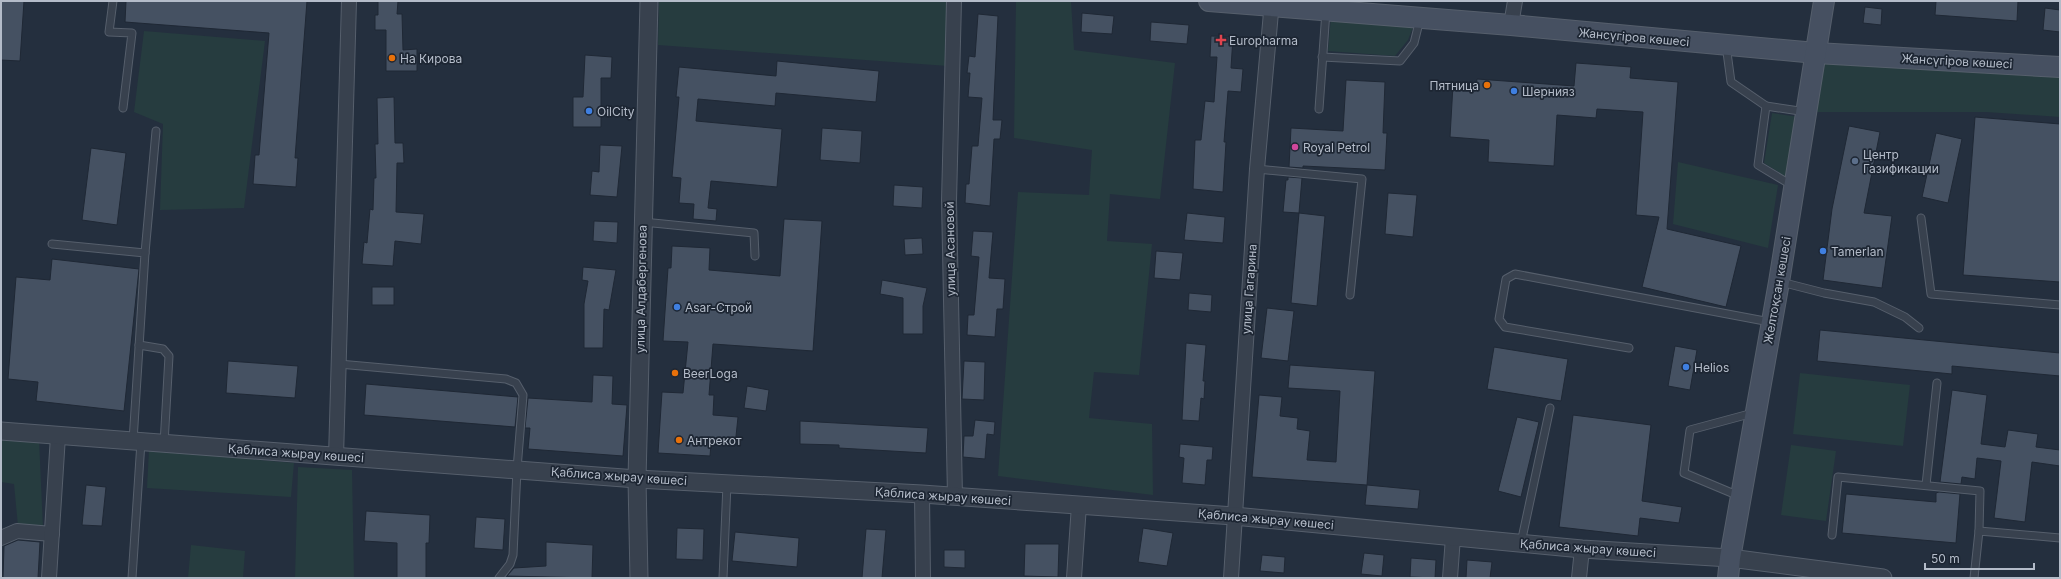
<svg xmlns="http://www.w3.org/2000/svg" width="2061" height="579" viewBox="0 0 2061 579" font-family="Inter,sans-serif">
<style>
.green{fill:#263c3f}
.building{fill:#455162;stroke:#1f2835}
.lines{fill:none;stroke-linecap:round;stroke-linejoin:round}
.service-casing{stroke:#565f6c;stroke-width:9}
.minor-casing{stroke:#565f6c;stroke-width:16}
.tertiary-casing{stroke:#565f6c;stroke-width:19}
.secondary-casing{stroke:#565f6c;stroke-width:22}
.service{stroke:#38414e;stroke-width:7}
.minor{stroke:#38414e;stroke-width:14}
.tertiary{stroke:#38414e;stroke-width:17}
.secondary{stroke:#465061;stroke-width:20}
.health-dot{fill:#e0444e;stroke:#1d2633;stroke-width:1.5}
.food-dot{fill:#e8710a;stroke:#1d2633;stroke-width:1.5}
.shop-dot{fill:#3f7fe0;stroke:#1d2633;stroke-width:1.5}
.hotel-dot{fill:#d1479c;stroke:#1d2633;stroke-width:1.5}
.service-dot{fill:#5c6f8a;stroke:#1d2633;stroke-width:1.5}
.labels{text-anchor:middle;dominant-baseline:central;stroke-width:3.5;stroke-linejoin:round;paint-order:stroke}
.street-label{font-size:12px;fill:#b4bcc9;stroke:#1d2633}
.poi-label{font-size:12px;fill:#b4bcc9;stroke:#1d2633;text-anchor:start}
</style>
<rect width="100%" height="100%" fill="#242f3e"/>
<!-- green -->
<g class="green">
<path d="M659,1H947L948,66L658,45Z"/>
<path d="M1016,1H1071L1074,50L1175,63L1160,199L1110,194L1107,241L1152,244L1139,375L1094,372L1089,418L1152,424L1153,495L998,476L1018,192L1089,195L1092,150L1014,138Z"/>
<path d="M1331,17L1414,25L1408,40L1395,56L1328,51Z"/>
<path d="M144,31L265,41L244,208L160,210L163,124L134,112Z"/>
<path d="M1823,59L2060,77V117L1986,112H1817Z"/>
<path d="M1772,113L1799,117L1791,180L1764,163Z"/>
<path d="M1678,162L1778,185L1768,248L1673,224Z"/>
<path d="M1800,373L1910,385L1903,446L1793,434Z"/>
<path d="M1,436L39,439L43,528L18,526L14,484L1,482Z"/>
<path d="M1791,445L1836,451L1826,521L1781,515Z"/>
<path d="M149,450L294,463L291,497L147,488Z"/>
<path d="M298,467L352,470L354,578H295Z"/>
<path d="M191,545L245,551L243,578H188Z"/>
</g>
<!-- building -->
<g class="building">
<path d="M1,1H24L20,61L1,60Z"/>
<path d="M126,1H307L295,158H298L296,187L253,184L255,155H259L269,33L125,22Z"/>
<path d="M378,1H398L397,14H402L403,50L417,49V71H386V30H375V15H378Z"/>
<path d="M1936,1H2018L2017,21L1935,15Z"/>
<path d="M1865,7L1882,9L1881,25L1863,23Z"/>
<path d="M2045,8L2060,10V32L2043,30Z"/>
<path d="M1082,13L1114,16L1112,34L1081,32Z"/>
<path d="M978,14L998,16L993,120H1002L1000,139H994L990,206L965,203L966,184H969L972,146H978L982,98L968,97L970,73H967L969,56L975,57Z"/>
<path d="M1151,22L1189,25L1187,44L1150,41Z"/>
<path d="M1211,36L1233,37L1231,68L1243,69L1241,92L1228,91L1224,142H1226L1223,192L1193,189L1195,140H1201L1205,101L1214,102L1217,57H1210Z"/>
<path d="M585,55L612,57L611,78H601V127H573V97H583Z"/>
<path d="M777,61L879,71L876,102L776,93L775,106L698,99L696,121L782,129L777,187L711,181L708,208L717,209L716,221L693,219L694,204L679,203L681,178L672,177L679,97H676L679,67L776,76Z"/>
<path d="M1576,63L1631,67L1630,78L1678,82L1667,229L1741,246L1726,307L1642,287L1659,217L1636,215L1643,112L1597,109L1596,118L1557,115L1554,166L1488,162L1489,140L1450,137L1453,85L1476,87L1477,79L1574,86Z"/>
<path d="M1346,80L1385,82L1383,133H1387L1385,170L1303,166V168L1289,167L1291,128L1343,131Z"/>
<path d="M394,97L395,143H403L404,163H397L396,212L424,214L421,244L395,241L393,266L362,264L364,242L367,243L370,209L373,210L374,178H376L375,144H378L377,98Z"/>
<path d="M1975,117L2060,124V282L1963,275Z"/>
<path d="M1849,126L1880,132L1864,213L1892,216L1882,288L1823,280L1832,209Z"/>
<path d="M822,128L862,131L860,163L820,160Z"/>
<path d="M1936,133L1962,139L1948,203L1922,197Z"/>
<path d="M600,145L622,146L617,197L590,195L592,171L599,172Z"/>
<path d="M91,148L126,153L117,225L82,220Z"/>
<path d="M1288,177L1302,178L1299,213L1283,212L1286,180H1288Z"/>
<path d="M894,185L923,187L922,208L893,206Z"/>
<path d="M1388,193L1417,195L1413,237L1385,234Z"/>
<path d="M1187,213L1225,217L1223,243L1184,240Z"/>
<path d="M1299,213L1325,216L1317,306L1291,303Z"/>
<path d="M784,219L822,221L813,351L713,344L709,395H714L713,415L738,417L735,446L711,444L710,456L658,453L662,392L683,393L688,342L663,341L668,268H671L672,246L710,248L709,270L780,276Z"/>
<path d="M594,221L618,222L617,243L593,241Z"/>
<path d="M973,231L993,232L989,278L1005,279L1003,309H997L995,337L967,335L968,315H974L979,257L971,256Z"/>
<path d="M922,238L923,254L905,255L904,239Z"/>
<path d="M1156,251L1183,253L1180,280L1154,278Z"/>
<path d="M52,259L139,269L124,411L36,401L38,382L8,379L16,277L50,280Z"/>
<path d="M583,267L616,270L609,310L604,309L603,348H584V304L588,281L582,280Z"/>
<path d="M882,280L927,288L923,306V334H903V298L880,294Z"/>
<rect x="372" y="287" width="22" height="18"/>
<path d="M1189,293L1212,295L1211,312L1188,310Z"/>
<path d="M1267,308L1294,311L1288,361L1261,358Z"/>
<path d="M1820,330L2060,353V376L1952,366V374L1817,361Z"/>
<path d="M1186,343L1206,345L1203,381H1205L1204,399L1201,398L1199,421L1182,420Z"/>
<path d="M1675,346L1697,350L1690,390L1668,386Z"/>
<path d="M1494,347L1568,359L1561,401L1487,389Z"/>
<path d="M228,361L298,366L295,398L226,393Z"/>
<path d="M964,361L985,362L984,400L962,399Z"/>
<path d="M1290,365L1375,371L1367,485L1252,477L1259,395L1282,397L1280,416L1298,418L1297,429L1310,431L1307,460L1336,462L1340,391L1288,388Z"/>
<path d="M593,375L613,376L612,404L627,405L623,456L528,449L530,428H525L528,398L592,402Z"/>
<path d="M366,384L518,397L515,427L364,415Z"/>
<path d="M747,386L769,390L766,411L744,408Z"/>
<path d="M1952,390L1987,395L1981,444L2005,447L2008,430L2038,434L2036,447L2060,450V466L2032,462L2025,522L1994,518L2001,461L1977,458L1975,479L1962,477L1961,484L1940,482Z"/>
<path d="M1573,415L1651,425L1642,501L1682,507L1679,523L1640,518L1638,536L1559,527Z"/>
<path d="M1517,417L1539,422L1521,497L1498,491Z"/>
<path d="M975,420L995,422L994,435L987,434L985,459L963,457L964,436H973Z"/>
<path d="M800,421L928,428L926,453L839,448V445L800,444Z"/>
<path d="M1180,444L1213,447L1212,460H1207L1205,485L1182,483L1184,458L1179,457Z"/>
<path d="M86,485L106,487L102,526L82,525Z"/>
<path d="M1367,485L1420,490L1418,509L1365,505Z"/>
<path d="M1939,492L1960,494L1956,543L1842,533L1846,494L1936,502V493Z"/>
<path d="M366,511L430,515L429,543H426V578H397V543L364,541Z"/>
<path d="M476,517L505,519L503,550L474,548Z"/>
<path d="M677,528L704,529L703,560L676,559Z"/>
<path d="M1143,528L1173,533L1167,566L1138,562Z"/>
<path d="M866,529L886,530L882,578H862Z"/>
<path d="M735,532L799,538L797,567L732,561Z"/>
<path d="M18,540L40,542L38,578H3L4,546Z"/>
<path d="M546,542L593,545L592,578L507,576L514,568L546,566Z"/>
<path d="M1025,544H1059L1058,577L1024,576Z"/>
<path d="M944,550H965V568L944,567Z"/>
<path d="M1364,553L1384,555L1382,576L1361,574Z"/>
<path d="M1262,555L1285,557L1284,573L1260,571Z"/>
<path d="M1411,558L1436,560L1435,578L1410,577Z"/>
<path d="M1467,560L1492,562L1490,578H1466Z"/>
</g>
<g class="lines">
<!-- service casing -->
<g class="service-casing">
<g id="service">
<path d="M113,1L109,32L132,33L123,108"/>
<path d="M1726,45L1731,82L1766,106"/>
<path d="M1322,57L1400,61L1414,43L1420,19"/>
<path d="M1319,109L1326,11"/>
<path d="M1257,169L1362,179L1350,295"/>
<path d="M1793,186L1758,165L1766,106L1806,112"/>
<path d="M1921,218L1931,294L2060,305"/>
<path d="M643,222L754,233L755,256"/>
<path d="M52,244L145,253L133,441"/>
<path d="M145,253L156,131"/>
<path d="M1781,282L1824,293L1874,302L1905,317L1919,328"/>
<path d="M139,345L163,349L169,356L164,444"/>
<path d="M1629,348L1505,327L1499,319L1506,279L1515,274L1770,322"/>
<path d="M339,364L506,379L516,383L523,395L517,469L513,555L510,564L499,578"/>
<path d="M1926,485L1937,383"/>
<path d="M1739,496L1684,473L1690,430L1753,413"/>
<path d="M1832,535L1838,477L1980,491L1979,531"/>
<path d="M1521,543L1550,408"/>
<path d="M132,578L141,442"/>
<path d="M723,578L727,484"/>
<path d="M1974,578L1979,531L2060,538"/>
</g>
</g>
<!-- minor casing -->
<g class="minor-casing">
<g id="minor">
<path d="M954,1L949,201L955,496"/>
<path d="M1511,25L1515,1"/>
<path d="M336,457L349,1"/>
<path d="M922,494L923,578"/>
<path d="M1,538L17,531L52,534"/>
<path d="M49,578L58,436"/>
<path d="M1074,578L1079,505"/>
<path d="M1231,578L1257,169L1272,1"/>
<path d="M1450,578L1453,537"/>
<path d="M1579,578L1582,549"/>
</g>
</g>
<!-- tertiary casing -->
<g class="tertiary-casing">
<g id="tertiary">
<path d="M1,431L637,479L922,494L1234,516L1582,549L1730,558L1883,578"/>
<path d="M639,578L637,479L649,1"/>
</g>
</g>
<!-- secondary casing -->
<g class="secondary-casing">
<g id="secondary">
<path d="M1209,1L1511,25L1816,53L2060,67"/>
<path d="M1728,578L1730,558L1779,282L1824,1"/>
</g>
</g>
<!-- service -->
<use href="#service" class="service"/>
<!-- minor -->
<use href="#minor" class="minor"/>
<!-- tertiary -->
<use href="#tertiary" class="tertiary"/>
<!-- secondary -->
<use href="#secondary" class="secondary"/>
</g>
<!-- markers -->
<path class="health-dot" d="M1219 34h4v4h4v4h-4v4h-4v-4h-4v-4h4z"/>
<g class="food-dot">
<circle cx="392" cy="58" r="4"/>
<circle cx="1487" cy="85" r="4"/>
<circle cx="675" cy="373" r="4"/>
<circle cx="679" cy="440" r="4"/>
</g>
<g class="shop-dot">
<circle cx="1514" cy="91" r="4"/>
<circle cx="589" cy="111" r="4"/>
<circle cx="1823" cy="251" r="4"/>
<circle cx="677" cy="307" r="4"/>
<circle cx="1686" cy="367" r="4"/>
</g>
<circle class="hotel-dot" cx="1295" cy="147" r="4"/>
<circle class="service-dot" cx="1855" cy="161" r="4"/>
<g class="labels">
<!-- street labels -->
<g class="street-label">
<text transform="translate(1634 37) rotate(5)">Жансүгіров көшесі</text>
<text transform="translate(1957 61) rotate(3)">Жансүгіров көшесі</text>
<text transform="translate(950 249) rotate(-91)">улица Асановой</text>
<text transform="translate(641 289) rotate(-89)">улица Алдабергенова</text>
<text transform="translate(1249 289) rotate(-86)">улица Гагарина</text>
<text transform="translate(1777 290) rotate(-80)">Желтоқсан көшесі</text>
<text transform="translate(296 453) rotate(4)">Қаблиса жырау көшесі</text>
<text transform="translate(619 476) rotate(4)">Қаблиса жырау көшесі</text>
<text transform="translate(943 496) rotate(4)">Қаблиса жырау көшесі</text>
<text transform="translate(1266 519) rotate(5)">Қаблиса жырау көшесі</text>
<text transform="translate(1588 548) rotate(4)">Қаблиса жырау көшесі</text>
</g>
<!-- poi labels -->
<g class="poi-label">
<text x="1229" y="40">Europharma</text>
<text x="400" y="58">На Кирова</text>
<text x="1479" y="85" text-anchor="end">Пятница</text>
<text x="1522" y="91">Шернияз</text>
<text x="597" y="111">OilCity</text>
<text x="1303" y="147">Royal Petrol</text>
<text x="1863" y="154">Центр<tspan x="1863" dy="14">Газификации</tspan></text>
<text x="1831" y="251">Tamerlan</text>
<text x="685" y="307">Asar-Строй</text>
<text x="1694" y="367">Helios</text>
<text x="683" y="373">BeerLoga</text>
<text x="687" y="440">Антрекот</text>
</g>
</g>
<!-- border -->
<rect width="2061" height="579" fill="none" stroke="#b4bcc9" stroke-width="4"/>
<!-- scale -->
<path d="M1925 563v6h109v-6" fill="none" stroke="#b4bcc9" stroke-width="2"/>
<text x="1931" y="563" font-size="12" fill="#b4bcc9" stroke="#1d2633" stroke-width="3" paint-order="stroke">50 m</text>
</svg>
